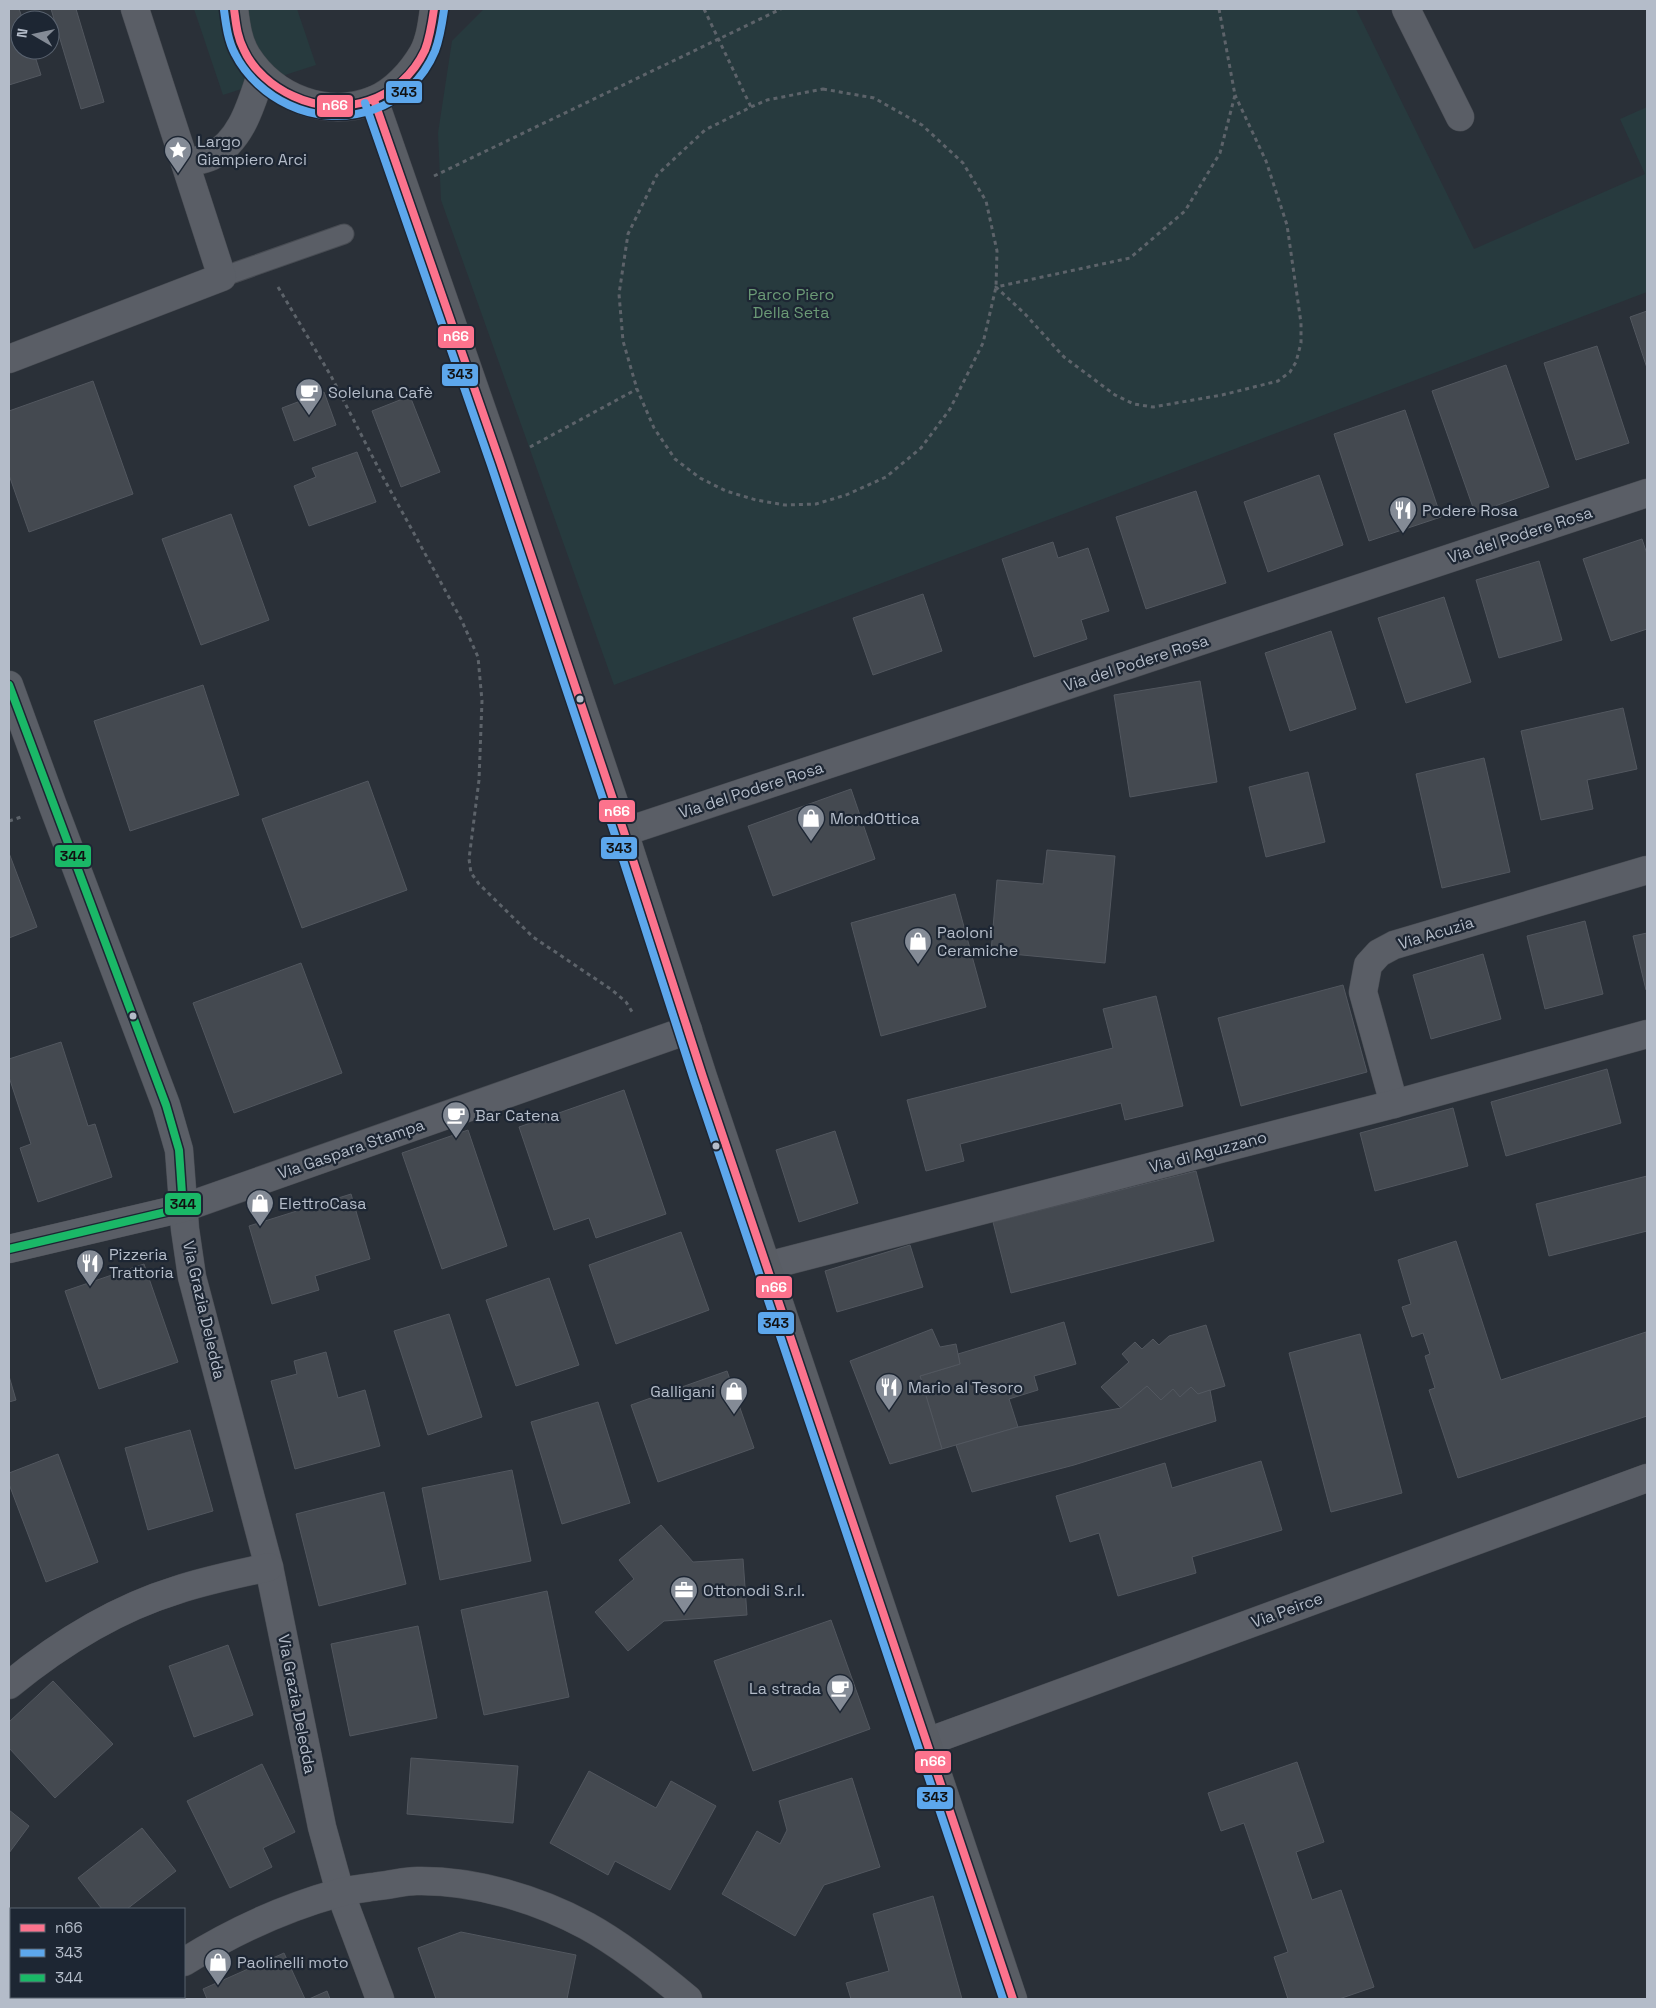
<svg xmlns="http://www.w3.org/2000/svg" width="1656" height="2008" viewBox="0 0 1656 2008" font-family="'Space Grotesk',sans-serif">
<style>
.green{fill:#273a3e}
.building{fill:#444950;stroke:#52575f}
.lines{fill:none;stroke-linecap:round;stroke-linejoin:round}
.service-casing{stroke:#484c53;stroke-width:21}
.minor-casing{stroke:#484c53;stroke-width:29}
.secondary-casing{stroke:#484c53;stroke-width:29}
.path{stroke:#5d636a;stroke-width:3;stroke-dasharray:4 4;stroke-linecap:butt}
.service{stroke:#5a5e66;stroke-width:19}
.minor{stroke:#5a5e66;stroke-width:28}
.secondary{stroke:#595d64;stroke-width:28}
.bus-1-casing{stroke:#1d2633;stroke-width:11}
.bus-2-casing{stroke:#1d2633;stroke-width:11}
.bus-3-casing{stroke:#1d2633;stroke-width:11}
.bus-1{stroke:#fc738d;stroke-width:8}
.bus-2{stroke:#5da7ec;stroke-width:8}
.bus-3{stroke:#1ab867;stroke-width:8}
.bus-dot{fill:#b4bcc9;stroke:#1d2633;stroke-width:2}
.labels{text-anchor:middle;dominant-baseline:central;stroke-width:4.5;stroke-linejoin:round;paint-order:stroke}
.poi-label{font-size:16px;fill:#b4bcc9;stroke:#1d2633;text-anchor:start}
.park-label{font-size:16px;fill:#6b9a76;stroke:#1d2633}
.street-label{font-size:16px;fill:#b4bcc9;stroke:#1d2633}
.line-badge{stroke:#1d2633;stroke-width:2}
.badge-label{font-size:14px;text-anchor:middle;font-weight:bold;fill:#fff}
.pale-badge-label{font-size:14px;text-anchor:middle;font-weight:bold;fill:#111}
</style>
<rect width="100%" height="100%" fill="#2a3038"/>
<!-- green -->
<g class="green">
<path d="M194,9H297L316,65L223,95Z"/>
<path d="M484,9H1356L1474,249L1645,174L1620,119L1647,107V292L614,685L441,200L438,133L452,41Z"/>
</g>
<!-- building -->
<g class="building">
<path d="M9,9H19L23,20H20V50H33L41,75L9,85Z"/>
<path d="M51,9H76L104,102L81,109Z"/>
<path d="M1647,311V368L1630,317Z"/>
<path d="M1597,346L1629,443L1576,460L1544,363Z"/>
<path d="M1506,365L1549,487L1475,513L1432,391Z"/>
<path d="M93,381L133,494L29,532L9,475V411Z"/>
<path d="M324,392L336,425L294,441L282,408Z"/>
<path d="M410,396L440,472L401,487L372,411Z"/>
<path d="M1405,410L1441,517L1369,541L1334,434Z"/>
<path d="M357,452L376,502L309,526L294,486L316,477L312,468Z"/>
<path d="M1319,475L1343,545L1268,572L1244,502Z"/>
<path d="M1196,491L1226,583L1146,609L1116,517Z"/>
<path d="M231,514L269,620L201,645L162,539Z"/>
<path d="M1642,539L1647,554V629L1611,641L1583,559Z"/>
<path d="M1053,542L1058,558L1088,548L1109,611L1081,620L1087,639L1034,657L1002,559Z"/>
<path d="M1539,561L1562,640L1499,658L1476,580Z"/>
<path d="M923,594L942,651L873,675L853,618Z"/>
<path d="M1444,597L1471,682L1406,703L1378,618Z"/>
<path d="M1331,631L1356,709L1290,731L1265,653Z"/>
<path d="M1200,681L1217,782L1130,797L1114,695Z"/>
<path d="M203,685L239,795L130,831L94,721Z"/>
<path d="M1623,708L1637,769L1587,780L1593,809L1541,820L1521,731Z"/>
<path d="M1484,758L1510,872L1442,888L1416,774Z"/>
<path d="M1308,772L1325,842L1266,857L1249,787Z"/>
<path d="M368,781L407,890L302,928L262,819Z"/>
<path d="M851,789L875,859L773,896L748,826Z"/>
<path d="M1047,850L1115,856L1105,963L991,952L997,880L1043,884Z"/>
<path d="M9,853L37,927L9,938Z"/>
<path d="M955,894L986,1007L881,1036L851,923Z"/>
<path d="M1585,921L1603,994L1545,1009L1527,936Z"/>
<path d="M1647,933V989L1646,990L1633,936Z"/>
<path d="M1483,954L1501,1019L1431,1039L1413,975Z"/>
<path d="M301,963L342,1073L234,1113L193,1003Z"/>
<path d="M1343,985L1367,1072L1241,1106L1218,1018Z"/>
<path d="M1156,996L1183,1106L1125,1120L1121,1103L960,1144L964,1161L926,1171L907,1100L1113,1048L1103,1009Z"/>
<path d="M61,1042L88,1126L95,1124L112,1177L38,1202L20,1148L31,1144L9,1077V1059Z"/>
<path d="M1607,1069L1621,1123L1506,1156L1491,1102Z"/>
<path d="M624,1090L666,1214L596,1238L589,1218L554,1230L519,1127Z"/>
<path d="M1453,1108L1468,1166L1375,1191L1360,1133Z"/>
<path d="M468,1130L507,1246L442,1269L402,1153Z"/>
<path d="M835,1131L858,1203L799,1222L776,1150Z"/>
<path d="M1196,1171L1214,1241L1011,1293L993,1222Z"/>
<path d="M1647,1176V1231L1549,1256L1536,1204Z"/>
<path d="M351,1194L370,1259L315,1276L319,1290L272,1304L249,1226Z"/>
<path d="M681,1232L709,1310L616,1344L589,1265Z"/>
<path d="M1456,1241L1501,1380L1646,1332L1647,1416L1458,1478L1429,1390L1435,1388L1425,1356L1430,1354L1423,1333L1412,1337L1402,1307L1411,1304L1398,1260Z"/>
<path d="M910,1245L923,1287L837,1312L825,1271Z"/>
<path d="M144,1264L178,1362L99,1389L65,1291Z"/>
<path d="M549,1278L579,1365L516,1386L486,1300Z"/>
<path d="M449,1314L482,1417L428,1435L394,1331Z"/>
<path d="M1064,1322L1076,1364L1034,1376L1038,1390L1009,1399L1018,1427L942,1449L920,1376L960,1364L958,1354Z"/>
<path d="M1206,1325L1225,1386L1198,1394L1191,1387L1180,1397L1173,1389L1161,1400L1147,1386L1121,1408L1101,1387L1129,1362L1122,1354L1135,1342L1142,1349L1153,1339L1159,1345L1169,1336Z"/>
<path d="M932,1329L940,1347L956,1344L960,1364L920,1376L942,1449L890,1464L850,1361Z"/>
<path d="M1360,1334L1402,1493L1331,1512L1289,1353Z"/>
<path d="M326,1352L338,1398L365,1390L380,1446L295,1469L271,1381L297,1374L294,1361Z"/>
<path d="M727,1371L754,1448L658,1482L631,1405Z"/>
<path d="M9,1376L16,1400L9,1402Z"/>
<path d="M1147,1386L1161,1400L1173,1389L1180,1397L1191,1387L1198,1394L1210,1390L1216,1421L1074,1465L972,1492L956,1445L1018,1427L1121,1408Z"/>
<path d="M598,1402L630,1503L562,1524L531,1422Z"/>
<path d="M190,1430L213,1511L148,1530L125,1448Z"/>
<path d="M58,1454L98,1562L46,1582L9,1484V1473Z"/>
<path d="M1261,1461L1282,1530L1192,1557L1196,1573L1118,1596L1099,1533L1070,1542L1056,1496L1165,1463L1172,1488Z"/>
<path d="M512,1470L531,1561L440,1580L422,1488Z"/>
<path d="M384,1492L406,1584L319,1606L296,1514Z"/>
<path d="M661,1525L693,1562L743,1559L747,1615L664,1621L628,1651L595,1612L634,1579L619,1560Z"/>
<path d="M547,1591L569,1697L484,1715L461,1610Z"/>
<path d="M831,1620L870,1729L753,1771L714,1661Z"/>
<path d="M418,1626L437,1718L350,1736L331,1644Z"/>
<path d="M228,1645L253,1715L194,1737L169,1666Z"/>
<path d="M53,1681L113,1744L55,1798L9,1748V1722Z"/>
<path d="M411,1758L518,1766L513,1823L407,1814Z"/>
<path d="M1297,1762L1324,1842L1296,1852L1312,1900L1341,1890L1374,1987L1339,1999H1288L1274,1957L1288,1952L1244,1823L1221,1831L1208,1793Z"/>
<path d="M262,1764L295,1832L263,1848L272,1867L230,1888L187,1801Z"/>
<path d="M589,1771L656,1808L671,1781L716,1806L670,1890L615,1861L608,1875L550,1843Z"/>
<path d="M852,1778L880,1867L824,1885L795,1936L722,1894L757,1831L780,1844L787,1830L779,1801Z"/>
<path d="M9,1810L29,1826L9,1853Z"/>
<path d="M142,1828L176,1871L127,1909H102L78,1878Z"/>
<path d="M933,1896L962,1999H851L846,1983L889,1971L873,1914Z"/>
<path d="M461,1932L576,1955L567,1999H436L418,1948Z"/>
<path d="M11,1935V1997H50L47,1999H9V1937Z"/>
<path d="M284,1953L305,1999H207L203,1989Z"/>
<path d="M327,1991L330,1999H309Z"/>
</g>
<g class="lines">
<!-- service casing -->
<g class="service-casing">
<path id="service" d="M222,277L344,234"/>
</g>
<!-- minor casing -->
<g class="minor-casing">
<g id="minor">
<path d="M1406,9L1460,117"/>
<path d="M186,163C194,161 204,160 212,156C242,140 251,104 261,75"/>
<path d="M9,359L222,277L135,9"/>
<path d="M9,685L53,806L166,1105L179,1150L185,1229L192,1277L269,1567L322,1827L340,1892L380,1999"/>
<path d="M624,832L1647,493"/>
<path d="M1394,1104L1363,992L1368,965L1379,953L1394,945L1647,870"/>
<path d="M9,1249L183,1208L688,1030"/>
<path d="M767,1266L1394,1104L1647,1034"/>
<path d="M9,1685C59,1644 115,1609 177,1590C207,1580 238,1574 269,1567"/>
<path d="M927,1742L1647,1478"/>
<path d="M184,1962C232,1932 284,1908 338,1893C351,1889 366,1888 379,1886C392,1885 404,1881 417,1881C474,1880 537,1899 587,1926C623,1946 657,1973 688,1999"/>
<path d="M131,1999L134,1997"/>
</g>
</g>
<!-- secondary casing -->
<g class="secondary-casing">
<g id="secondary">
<path d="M234,9C236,25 238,42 247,56C274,98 327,119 374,100C394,92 412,72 423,53C430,40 432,24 434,9"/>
<path d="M374,100L500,462L624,832L703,1077L1013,1999"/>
</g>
</g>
<!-- path -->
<g class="path">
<path d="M704,9L751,107"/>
<path d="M1219,9L1235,95L1220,153L1185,211L1130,258L996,287L1025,314L1064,357L1115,395L1134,404L1153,407L1222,395L1278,381L1290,372L1296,362L1301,343V323L1287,225L1266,161L1235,95"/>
<path d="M823,89L874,98L922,125L963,163L986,201L997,251L996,287L983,343L950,409L921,448L886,477L846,495L816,504L785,505L756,500L726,491L700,478L675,459L654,428L637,389L623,341L619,294L628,234L657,175L705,130L751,107L767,100Z"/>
<path d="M434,176L781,9"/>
<path d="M278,287L331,376L384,479L461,619L478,657L482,701L479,780L469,859L471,873L479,884L533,937L612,990L626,1002L634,1015"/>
<path d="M530,447L637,389"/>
<path d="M9,821L21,817"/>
</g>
<!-- service -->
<use href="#service" class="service"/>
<!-- minor -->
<use href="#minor" class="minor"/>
<!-- secondary -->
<use href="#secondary" class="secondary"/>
<!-- bus-1 casing -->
<g class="bus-1-casing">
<g id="bus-1">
<path d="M234,9C236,23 237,37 244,50C253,70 273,87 293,96C342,119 401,101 425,50C430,37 432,23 434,9"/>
<path d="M374,100L500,462L624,832L703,1077L1013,1999"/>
</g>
</g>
<!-- bus-2 casing -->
<g class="bus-2-casing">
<g id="bus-2">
<path d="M224,10C226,25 228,41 235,54C246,76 267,95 289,105C344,131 411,109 435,51C440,38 442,24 444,10"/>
<path d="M365,103L491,465L615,835L694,1080L1003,1999"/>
</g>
</g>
<!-- bus-3 casing -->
<g class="bus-3-casing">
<path id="bus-3" d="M9,685L166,1105L179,1150L183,1208L9,1249"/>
</g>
<!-- bus-1 -->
<use href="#bus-1" class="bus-1"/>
<!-- bus-2 -->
<use href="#bus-2" class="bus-2"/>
<!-- bus-3 -->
<use href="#bus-3" class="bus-3"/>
</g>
<!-- icons -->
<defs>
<g id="sight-pin" transform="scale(1.4375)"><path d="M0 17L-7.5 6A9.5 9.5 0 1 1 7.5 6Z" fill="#848b96" stroke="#1d2633"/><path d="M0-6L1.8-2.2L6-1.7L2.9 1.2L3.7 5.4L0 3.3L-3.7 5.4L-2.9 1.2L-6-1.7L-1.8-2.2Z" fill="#fff"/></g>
<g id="cafe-pin" transform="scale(1.4375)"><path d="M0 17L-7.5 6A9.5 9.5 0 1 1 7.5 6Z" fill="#848b96" stroke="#1d2633"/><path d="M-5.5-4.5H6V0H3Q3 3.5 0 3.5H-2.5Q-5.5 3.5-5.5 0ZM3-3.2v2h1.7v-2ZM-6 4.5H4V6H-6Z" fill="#fff"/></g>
<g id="restaurant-pin" transform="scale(1.4375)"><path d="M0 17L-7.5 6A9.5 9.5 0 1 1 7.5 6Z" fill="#848b96" stroke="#1d2633"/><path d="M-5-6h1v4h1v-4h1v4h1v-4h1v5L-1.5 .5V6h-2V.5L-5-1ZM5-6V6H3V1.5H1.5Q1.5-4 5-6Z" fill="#fff"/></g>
<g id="shop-pin" transform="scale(1.4375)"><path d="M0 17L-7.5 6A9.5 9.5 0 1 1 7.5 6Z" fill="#848b96" stroke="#1d2633"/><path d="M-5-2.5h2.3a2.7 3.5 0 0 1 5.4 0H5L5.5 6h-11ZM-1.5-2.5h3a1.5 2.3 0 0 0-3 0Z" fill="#fff"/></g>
<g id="office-pin" transform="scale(1.4375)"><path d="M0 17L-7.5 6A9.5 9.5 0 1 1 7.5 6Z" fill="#848b96" stroke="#1d2633"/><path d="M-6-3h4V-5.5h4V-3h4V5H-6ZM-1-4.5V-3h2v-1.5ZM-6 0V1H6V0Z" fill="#fff"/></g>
</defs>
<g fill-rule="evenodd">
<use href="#sight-pin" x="178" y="150"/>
<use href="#cafe-pin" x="309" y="392"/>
<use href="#restaurant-pin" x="1403" y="510"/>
<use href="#shop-pin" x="811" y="818"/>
<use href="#shop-pin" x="918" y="941"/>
<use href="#cafe-pin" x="456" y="1115"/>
<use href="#shop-pin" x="260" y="1203"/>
<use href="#restaurant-pin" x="90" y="1263"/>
<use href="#restaurant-pin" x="889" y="1387"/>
<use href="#shop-pin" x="734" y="1391"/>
<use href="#office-pin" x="684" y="1590"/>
<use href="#cafe-pin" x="840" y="1688"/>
<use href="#shop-pin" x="218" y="1962"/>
</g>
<!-- markers -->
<g class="bus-dot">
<circle cx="580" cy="699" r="4.5"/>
<circle cx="133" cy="1016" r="4.5"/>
<circle cx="716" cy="1146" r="4.5"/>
</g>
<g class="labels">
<!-- poi labels -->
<g class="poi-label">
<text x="197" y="141">Largo<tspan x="197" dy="18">Giampiero Arci</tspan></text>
<text x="328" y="392">Soleluna Cafè</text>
<text x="1422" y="510">Podere Rosa</text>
<text x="830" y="818">MondOttica</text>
<text x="937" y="932">Paoloni<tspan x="937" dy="18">Ceramiche</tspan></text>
<text x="475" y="1115">Bar Catena</text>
<text x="279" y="1203">ElettroCasa</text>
<text x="109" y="1254">Pizzeria<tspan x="109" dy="18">Trattoria</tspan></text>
<text x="908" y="1387">Mario al Tesoro</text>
<text x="715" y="1391" text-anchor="end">Galligani</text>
<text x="703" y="1590">Ottonodi S.r.l.</text>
<text x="821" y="1688" text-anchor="end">La strada</text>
<text x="237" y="1962">Paolinelli moto</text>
</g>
<!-- park labels -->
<g class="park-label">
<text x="791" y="294">Parco Piero<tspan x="791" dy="18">Della Seta</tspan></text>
</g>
<!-- street labels -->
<g class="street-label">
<text transform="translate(1520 535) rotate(-18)">Via del Podere Rosa</text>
<text transform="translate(1136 663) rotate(-18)">Via del Podere Rosa</text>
<text transform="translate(751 790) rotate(-18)">Via del Podere Rosa</text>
<text transform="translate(1436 933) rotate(-17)">Via Acuzia</text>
<text transform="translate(351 1149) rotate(-19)">Via Gaspara Stampa</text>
<text transform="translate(1208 1152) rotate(-15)">Via di Aguzzano</text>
<text transform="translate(204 1310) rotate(77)">Via Grazia Deledda</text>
<text transform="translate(1287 1610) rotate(-20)">Via Peirce</text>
<text transform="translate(297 1704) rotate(79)">Via Grazia Deledda</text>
</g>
</g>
<g class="line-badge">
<rect x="385" y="80" width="38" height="24" rx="5" fill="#5da7ec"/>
<rect x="316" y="94" width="38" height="24" rx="5" fill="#fc738d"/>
<rect x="437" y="325" width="38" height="24" rx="5" fill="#fc738d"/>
<rect x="441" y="363" width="38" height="24" rx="5" fill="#5da7ec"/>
<rect x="598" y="799" width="38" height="24" rx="5" fill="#fc738d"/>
<rect x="600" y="836" width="38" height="24" rx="5" fill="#5da7ec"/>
<rect x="54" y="844" width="38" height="24" rx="5" fill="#1ab867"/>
<rect x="164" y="1192" width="38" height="24" rx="5" fill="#1ab867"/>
<rect x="755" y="1275" width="38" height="24" rx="5" fill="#fc738d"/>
<rect x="757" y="1311" width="38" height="24" rx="5" fill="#5da7ec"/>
<rect x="914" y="1750" width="38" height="24" rx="5" fill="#fc738d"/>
<rect x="916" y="1786" width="38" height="24" rx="5" fill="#5da7ec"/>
</g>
<g class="badge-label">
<text x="335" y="110">n66</text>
<text x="456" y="341">n66</text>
<text x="617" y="816">n66</text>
<text x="774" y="1292">n66</text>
<text x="933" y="1766">n66</text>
</g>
<g class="pale-badge-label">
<text x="404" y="97">343</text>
<text x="460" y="379">343</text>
<text x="619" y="853">343</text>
<text x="73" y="861">344</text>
<text x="183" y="1209">344</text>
<text x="776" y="1328">343</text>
<text x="935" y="1802">343</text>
</g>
<!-- border -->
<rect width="1656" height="2008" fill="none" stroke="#b4bcc9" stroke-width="20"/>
<!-- legend -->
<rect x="10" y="1908" width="175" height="90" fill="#1d2633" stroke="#59626f"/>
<rect x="20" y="1924" width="25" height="8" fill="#fc738d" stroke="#59626f"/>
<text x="55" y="1933" font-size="15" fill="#b4bcc9">n66</text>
<rect x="20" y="1949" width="25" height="8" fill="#5da7ec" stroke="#59626f"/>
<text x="55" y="1958" font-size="15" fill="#b4bcc9">343</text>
<rect x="20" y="1974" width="25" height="8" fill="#1ab867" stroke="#59626f"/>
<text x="55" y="1983" font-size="15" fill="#b4bcc9">344</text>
<!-- north arrow -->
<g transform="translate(35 35) rotate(279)"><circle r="24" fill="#1d2633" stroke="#59626f"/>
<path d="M0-4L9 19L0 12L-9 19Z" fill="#848b96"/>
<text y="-8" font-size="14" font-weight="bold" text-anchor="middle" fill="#b4bcc9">N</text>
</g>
</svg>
